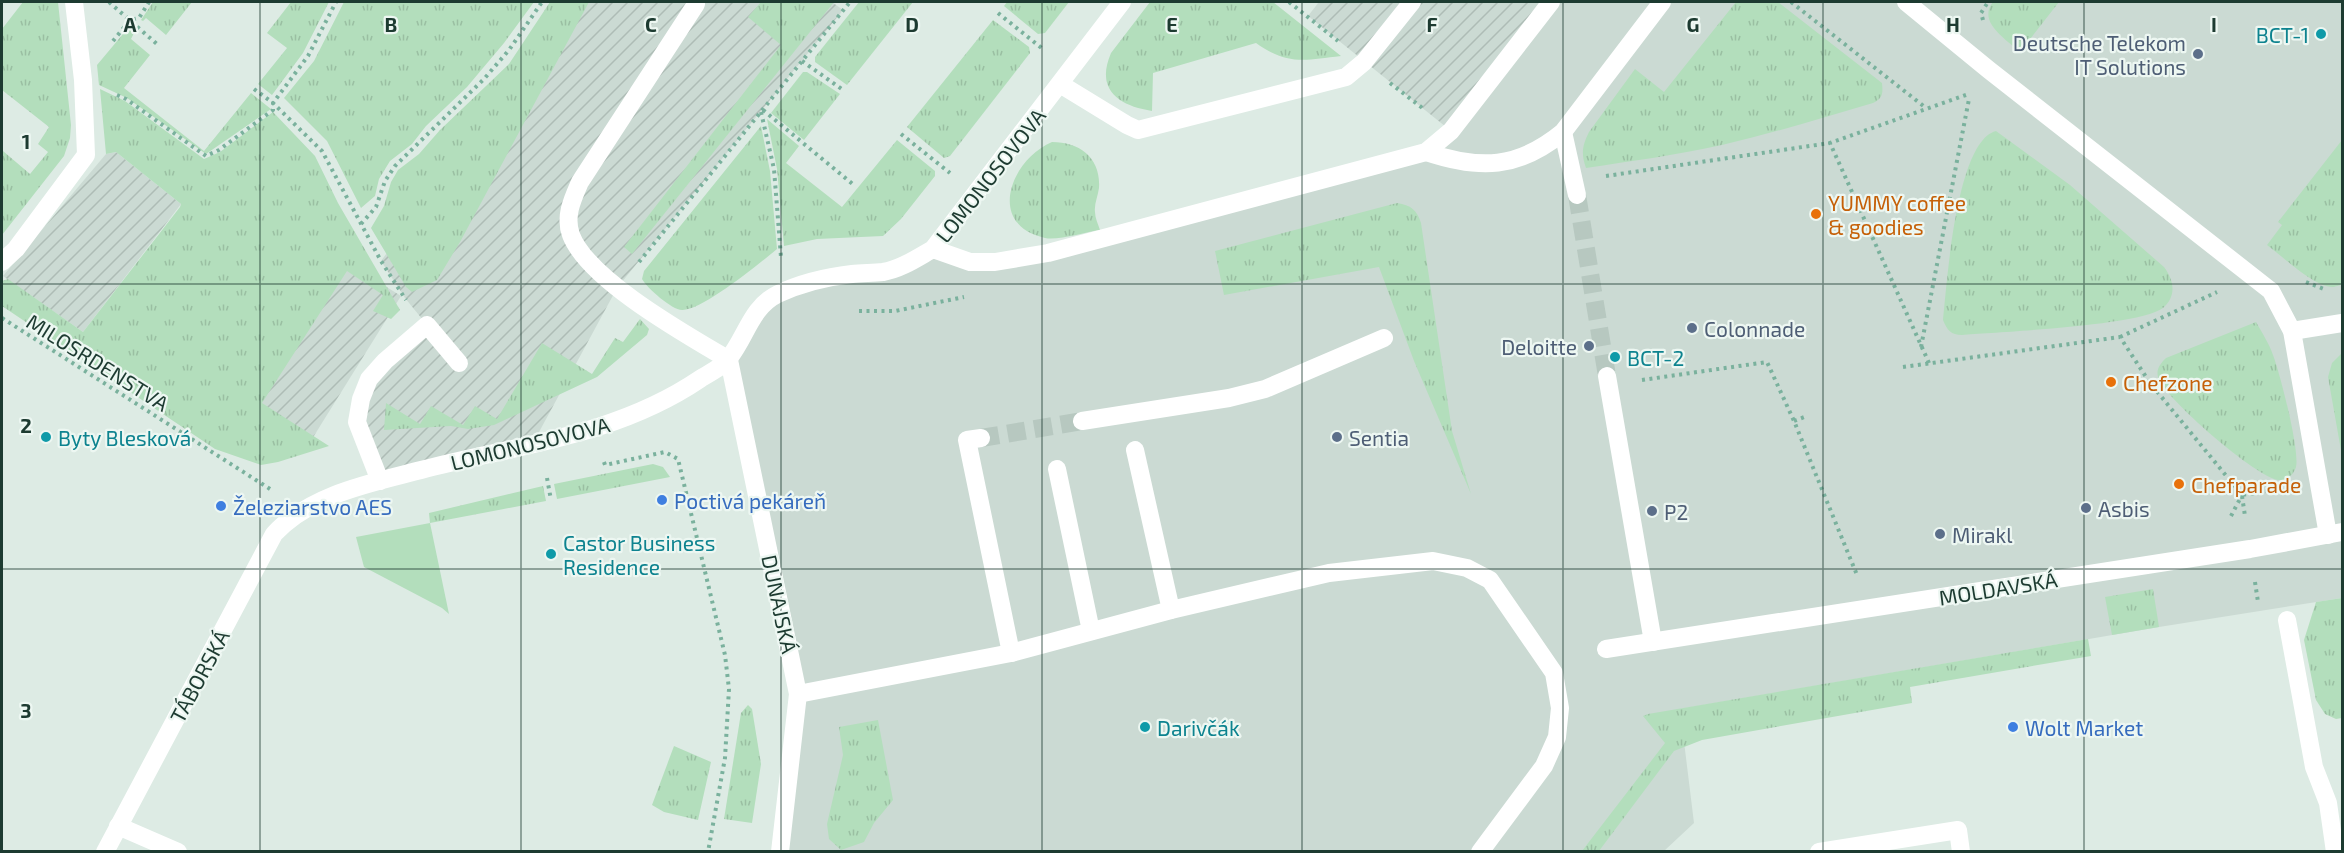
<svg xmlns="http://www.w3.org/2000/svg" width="2344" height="853" viewBox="0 0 2344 853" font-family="'Exo 2',sans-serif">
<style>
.built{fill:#cbdad3}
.industrial{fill:url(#industrial-furrows)}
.grass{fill:url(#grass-tufts)}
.park{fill:#b3debc}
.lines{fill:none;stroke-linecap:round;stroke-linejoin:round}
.minor-tunnel{stroke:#b7c8c0;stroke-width:18;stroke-dasharray:18 9;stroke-linecap:butt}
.path{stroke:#7ab19d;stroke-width:4;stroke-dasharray:3 4.5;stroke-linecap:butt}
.minor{stroke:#fff;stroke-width:18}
.grid{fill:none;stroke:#1d3b31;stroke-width:1.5;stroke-opacity:0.55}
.culture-dot{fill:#0f9aa8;stroke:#edf7f2;stroke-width:2}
.service-dot{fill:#5c6f8a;stroke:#edf7f2;stroke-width:2}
.food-dot{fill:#e8710a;stroke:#edf7f2;stroke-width:2}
.shop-dot{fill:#3f7fe0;stroke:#edf7f2;stroke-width:2}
.labels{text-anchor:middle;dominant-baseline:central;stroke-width:4.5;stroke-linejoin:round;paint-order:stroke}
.culture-label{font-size:21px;fill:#0d838f;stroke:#edf7f2;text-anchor:start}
.service-label{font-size:21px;fill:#4e5e75;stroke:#edf7f2;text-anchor:start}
.street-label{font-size:21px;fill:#1d3b31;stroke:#edf7f2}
.food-label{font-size:21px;fill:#c56008;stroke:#edf7f2;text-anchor:start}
.shop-label{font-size:21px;fill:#366cbe;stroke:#edf7f2;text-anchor:start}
.grid-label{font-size:20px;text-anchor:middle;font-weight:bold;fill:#1d3b31;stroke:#edf7f2;stroke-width:4.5;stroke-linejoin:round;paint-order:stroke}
</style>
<defs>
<pattern id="industrial-furrows" width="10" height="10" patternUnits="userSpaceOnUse" patternTransform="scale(1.5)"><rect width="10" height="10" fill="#cbdad3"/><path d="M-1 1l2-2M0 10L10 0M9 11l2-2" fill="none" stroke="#aebcb6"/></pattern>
<pattern id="grass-tufts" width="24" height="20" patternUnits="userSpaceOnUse" patternTransform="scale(1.5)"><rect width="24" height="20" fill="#b3debc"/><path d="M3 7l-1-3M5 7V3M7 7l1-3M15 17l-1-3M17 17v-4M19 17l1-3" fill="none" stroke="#9abfa2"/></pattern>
</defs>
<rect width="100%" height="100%" fill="#ddebe4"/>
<!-- built -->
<path class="built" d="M1551,2H2342V598L2159,627L1680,709L1694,823L1664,851H774L798,694L729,360L759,309L853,274L933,249L995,262L1426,152Z"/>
<!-- industrial -->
<g class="industrial">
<path d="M572,2H832L843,10L617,288L532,445L380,481L361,399L427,325L405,298L381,261Z"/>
<path d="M1319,2H1551L1451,131L1308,16Z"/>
<path d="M116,152L181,204L83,332L3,276L106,154Z"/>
<path d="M321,246L401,296L312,439L232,389Z"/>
</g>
<!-- grass -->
<g class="grass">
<path d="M23,2H58L71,125L70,138L64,156L2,235V153L3,151L30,174L48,152L38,144L49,127L2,90V29Z"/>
<path d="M153,2H192L166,35L146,18L143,21L141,20Z"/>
<path d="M291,2H329L303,53L272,95L258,84L287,48L267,33Z"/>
<path d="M344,2H534L504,43L467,87L426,126L412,144L390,161L379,179L375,196L361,208L327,141L284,98L314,61Z"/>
<path d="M550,2H589L460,242L437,280L412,292L406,287L371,228L384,206L391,182L398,170L419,154L440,130L509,64Z"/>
<path d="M761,2H834L632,254L624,247L781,45L748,17Z"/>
<path d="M859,2H913L847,85L815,62V57Z"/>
<path d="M1007,2H1069L1045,33L1038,34L1004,6Z"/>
<path d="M1150,2H1273L1341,56C1305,60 1288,66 1256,43L1153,73L1152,111C1119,106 1095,90 1111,53Z"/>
<path d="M1736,2H1778L1882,83C1883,93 1883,98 1873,103C1823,118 1773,133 1722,145C1677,155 1632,161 1586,168C1581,154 1582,146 1589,132L1635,69L1664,92Z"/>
<path d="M1993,2H2059L2020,52C2006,39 1977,22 1993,2Z"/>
<path d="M993,20L1029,47L1030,53L950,156L944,158L907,127Z"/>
<path d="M128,28L134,33L131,39L150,55L124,88L204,151L251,93L271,109L206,154L127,98L99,85L97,65Z"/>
<path d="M803,72H807L840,94L804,140L771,113Z"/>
<path d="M100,89L125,101L204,159L220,152L273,112L315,156L338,203L400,310L391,319L373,311L383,295L347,271L262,403L329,446L278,462L261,465L215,449L2,306V281L8,279L83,332L180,207L181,204L116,152L106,154Z"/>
<path d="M767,119L799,146L786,163L842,207L897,140L935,171V176L901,219L883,236L817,239L784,246L777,169Z"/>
<path d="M761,126L770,171L777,249C760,263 702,311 682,310C672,310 647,288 642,279L644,271Z"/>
<path d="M1996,131L2070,185L2164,267C2174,280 2177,296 2163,308C2139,326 1998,332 1962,335C1951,335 1947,330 1943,320C1947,283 1956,141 1996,131Z"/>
<path d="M2342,140V284C2341,285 2334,287 2333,287C2315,288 2281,255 2267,245L2282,225L2278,222Z"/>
<path d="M1052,142C1080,142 1101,158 1099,188C1098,196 1094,204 1095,212C1095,218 1098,224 1100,230C1086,232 1057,241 1045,238C986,225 1010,160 1052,142Z"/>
<path d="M1397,203C1411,205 1417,210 1421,223L1452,431L1471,494L1414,361L1379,267L1224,295L1215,251Z"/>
<path d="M640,319L649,329L647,335L597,377L494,425L468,429L451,426L384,430L386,403L420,424L431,406L463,425L475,406L497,419L542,343L592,374L615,338L623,342Z"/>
<path d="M2256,322C2262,333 2269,343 2273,355C2280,373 2300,451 2296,467C2294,474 2287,481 2279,480C2258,479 2164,398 2158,377C2156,369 2160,364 2166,358Z"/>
<path d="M2342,353V456L2328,377L2332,363Z"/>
<path d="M653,464L663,467L670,477L557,499L554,484Z"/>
<path d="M543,486L546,501L430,523L429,513Z"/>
<path d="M2153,589L2159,627L2112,635L2105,597Z"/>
<path d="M2342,598V718L2336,719L2325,714L2316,700L2304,640L2316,602Z"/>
<path d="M2088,639L2091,656L1910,687L1912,703L1702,740L1674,751L1599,851H1582L1665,743L1643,716L1648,714Z"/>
<path d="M748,705L752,709L761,764L752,823L724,819L741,713Z"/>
<path d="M878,720L893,800L874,823L864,842L841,850L829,839L827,824L843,755L839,727Z"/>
<path d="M674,746L711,762L698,820L664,812L652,805Z"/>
</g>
<!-- park -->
<path class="park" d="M430,523L449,614L442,608L364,567L356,537Z"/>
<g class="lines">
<!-- minor-tunnel -->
<g class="minor-tunnel">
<path d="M1577,195L1607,376"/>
<path d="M981,438L1082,421"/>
</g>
<!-- path -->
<g class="path">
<path d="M109,2L158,45"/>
<path d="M1289,2L1338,41"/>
<path d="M1791,2L1926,108"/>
<path d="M998,13L1044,50"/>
<path d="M1983,20L1981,13L1988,2"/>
<path d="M113,41L130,20L139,18L149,2"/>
<path d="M802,61L843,90"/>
<path d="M1390,83L1425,110"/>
<path d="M254,89L273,103L322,151L381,261L406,300"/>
<path d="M117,95L126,99L206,156L219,150L273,110V103L308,56L336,2"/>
<path d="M763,110L855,186"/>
<path d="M761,112L774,169L781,257"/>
<path d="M901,134L950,173"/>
<path d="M1606,176L1830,143"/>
<path d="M361,224L376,207L385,181L395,166L484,79L509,50L542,2"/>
<path d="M639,262L850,2"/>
<path d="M2306,282L2324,289"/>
<path d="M859,311H895L964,297"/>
<path d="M2,318L270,489"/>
<path d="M2120,337L2217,292"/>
<path d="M1921,347L1969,99"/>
<path d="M1929,363L1830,143L1966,95"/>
<path d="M1903,367L2120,337L2150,383L2242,495L2286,488"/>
<path d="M1642,380L1767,362L1794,421L1857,575"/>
<path d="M1794,421L1807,416"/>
<path d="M604,462L605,465L665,452L678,459L725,655L729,689L725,758L708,852"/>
<path d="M547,478L551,500"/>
<path d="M2242,496L2245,516"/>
<path d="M2231,516L2242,495"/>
<path d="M2255,582L2258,602"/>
</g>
<!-- minor -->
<g class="minor">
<path d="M1906,2L1989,70L2271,291L2292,331L2328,535"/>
<path d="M696,4L580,182C573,198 564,216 571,235C588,280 687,335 729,360L798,694L780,852"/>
<path d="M1060,84L1127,125L1138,130L1346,77L1364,62L1412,2"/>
<path d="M1563,132L1577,195"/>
<path d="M1426,152C1480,170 1518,169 1563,132L1662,2"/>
<path d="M933,249L970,262H995L1048,253L1426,152L1451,131L1551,2"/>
<path d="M2,262L16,249L86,155L83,80L74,2"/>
<path d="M2292,331L2342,323"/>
<path d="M1607,376L1653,642"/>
<path d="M1082,421L1229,398L1265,389L1384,338"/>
<path d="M981,438L967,440L1011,653"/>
<path d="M1135,450L1171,610"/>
<path d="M1057,469L1091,631"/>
<path d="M380,481L357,422L361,399L369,379L385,361L427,325L459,363"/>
<path d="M2287,620L2314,767L2328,803L2335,852"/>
<path d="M1606,649L2250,549L2342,532"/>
<path d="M798,694L1011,653L1171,610L1329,573L1433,561L1467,568L1490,580L1554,673L1560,708L1557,737L1544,766L1480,852"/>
<path d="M118,826L178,852"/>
<path d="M105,852L274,534C311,494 371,483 421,470C517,445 616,436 700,379C709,373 723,367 729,358C746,337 751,307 778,294C801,283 826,277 852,274C862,273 873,273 883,272C901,269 917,258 933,249L1122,2"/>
<path d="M1819,852L1958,830L1961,852"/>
</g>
</g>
<!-- grid -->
<path class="grid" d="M260,2V852M521,2V852M781,2V852M1042,2V852M1302,2V852M1563,2V852M1823,2V852M2084,2V852M2,284H2342M2,569H2342"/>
<!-- markers -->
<g class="culture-dot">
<circle cx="2321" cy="34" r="6"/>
<circle cx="1615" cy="357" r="6"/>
<circle cx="46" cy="437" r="6"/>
<circle cx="551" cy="554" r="6"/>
<circle cx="1145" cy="727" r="6"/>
</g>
<g class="service-dot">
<circle cx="2198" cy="54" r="6"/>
<circle cx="1692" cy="328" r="6"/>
<circle cx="1589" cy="346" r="6"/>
<circle cx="1337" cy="437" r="6"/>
<circle cx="2086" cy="508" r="6"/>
<circle cx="1652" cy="511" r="6"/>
<circle cx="1940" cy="534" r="6"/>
</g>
<g class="food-dot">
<circle cx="1816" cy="214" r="6"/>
<circle cx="2111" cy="382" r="6"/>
<circle cx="2179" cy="484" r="6"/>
</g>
<g class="shop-dot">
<circle cx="662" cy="500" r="6"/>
<circle cx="221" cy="506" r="6"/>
<circle cx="2013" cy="727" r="6"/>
</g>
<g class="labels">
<!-- culture labels -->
<g class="culture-label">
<text x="2309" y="34" text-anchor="end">BCT-1</text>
<text x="1627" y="357">BCT-2</text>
<text x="58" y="437">Byty Blesková</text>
<text x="563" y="542">Castor Business<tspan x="563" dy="24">Residence</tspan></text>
<text x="1157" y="727">Darivčák</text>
</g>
<!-- service labels -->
<g class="service-label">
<text x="2186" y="42" text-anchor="end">Deutsche Telekom<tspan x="2186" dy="24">IT Solutions</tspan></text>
<text x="1704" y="328">Colonnade</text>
<text x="1577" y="346" text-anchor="end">Deloitte</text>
<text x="1349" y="437">Sentia</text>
<text x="2098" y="508">Asbis</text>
<text x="1664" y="511">P2</text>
<text x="1952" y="534">Mirakl</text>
</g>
<!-- street labels -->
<g class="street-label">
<text transform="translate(990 175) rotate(-52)">LOMONOSOVOVA</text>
<text transform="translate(98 362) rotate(32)">MILOSRDENSTVA</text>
<text transform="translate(530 443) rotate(-14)">LOMONOSOVOVA</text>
<text transform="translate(1998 588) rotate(-9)">MOLDAVSKÁ</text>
<text transform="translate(780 604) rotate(78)">DUNAJSKÁ</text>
<text transform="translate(199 676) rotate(-62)">TÁBORSKÁ</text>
</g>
<!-- food labels -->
<g class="food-label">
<text x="1828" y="202">YUMMY coffee<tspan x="1828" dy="24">&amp; goodies</tspan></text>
<text x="2123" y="382">Chefzone</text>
<text x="2191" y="484">Chefparade</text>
</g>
<!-- shop labels -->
<g class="shop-label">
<text x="674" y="500">Poctivá pekáreň</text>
<text x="233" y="506">Železiarstvo AES</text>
<text x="2025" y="727">Wolt Market</text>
</g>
</g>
<g class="grid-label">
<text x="130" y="32">A</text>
<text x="391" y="32">B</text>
<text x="651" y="32">C</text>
<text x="912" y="32">D</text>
<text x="1172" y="32">E</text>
<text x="1432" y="32">F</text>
<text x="1693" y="32">G</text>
<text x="1953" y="32">H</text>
<text x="2214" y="32">I</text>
<text x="26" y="149">1</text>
<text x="26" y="433">2</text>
<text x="26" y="718">3</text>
</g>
<!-- border -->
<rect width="2344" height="853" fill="none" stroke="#1d3b31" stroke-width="6"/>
</svg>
